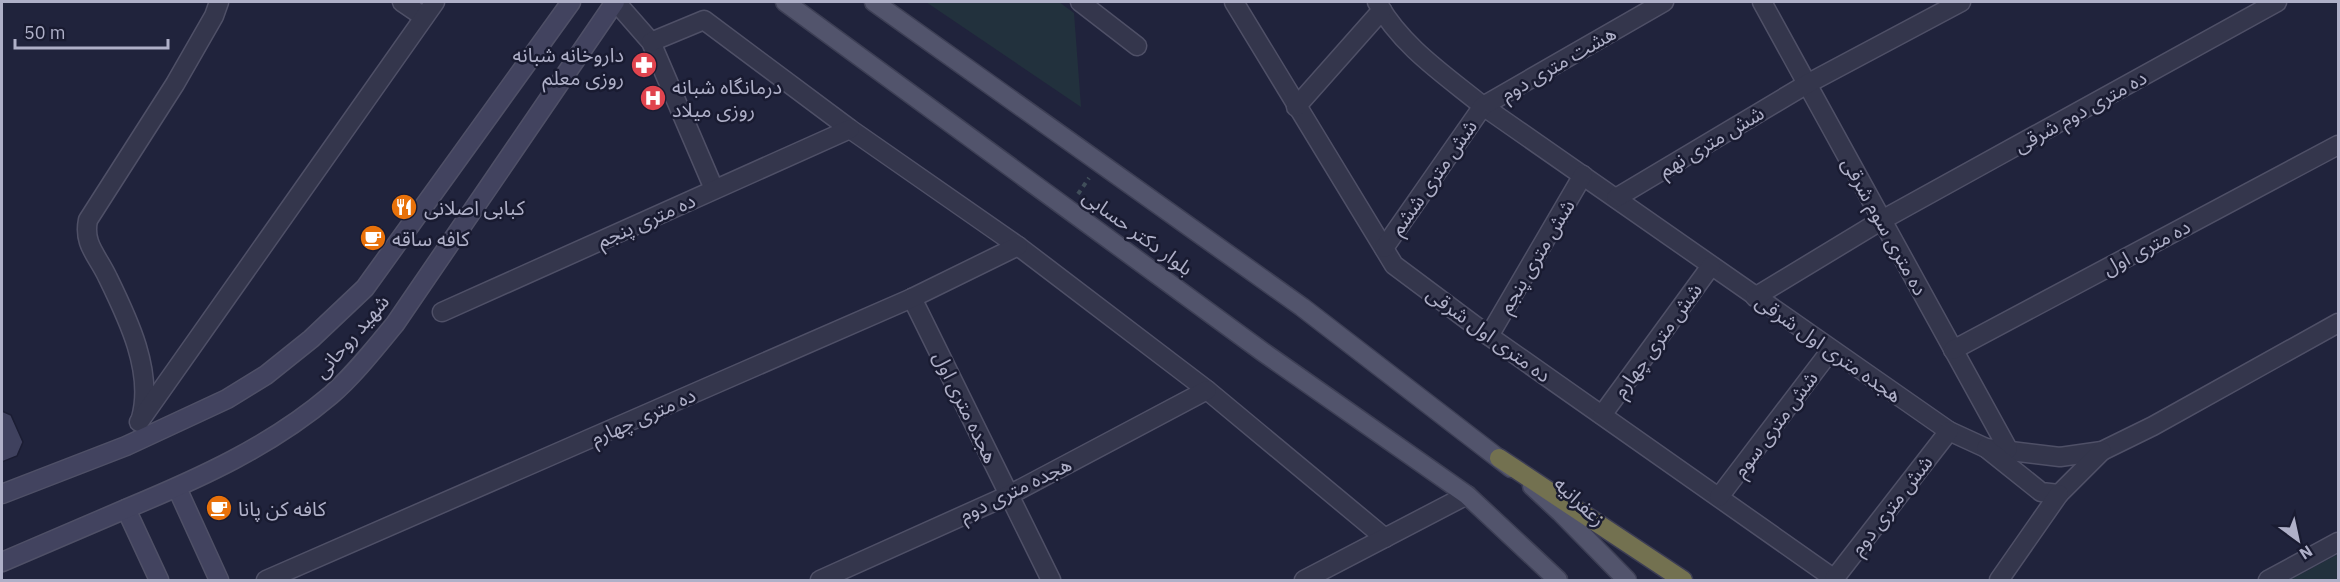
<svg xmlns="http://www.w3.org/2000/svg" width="2340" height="582" viewBox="0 0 2340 582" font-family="'IBM Plex Sans','Noto Sans Arabic',sans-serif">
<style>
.green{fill:#22313d}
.building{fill:#3f415e;stroke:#1b1d33;stroke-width:1.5}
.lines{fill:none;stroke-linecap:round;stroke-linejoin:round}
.street-casing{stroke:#4f5067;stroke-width:21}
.secondary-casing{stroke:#4f5067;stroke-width:21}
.primary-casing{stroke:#3d3f55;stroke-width:21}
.highway-casing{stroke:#3c3d54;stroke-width:21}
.path{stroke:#404e5a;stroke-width:4;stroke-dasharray:4.5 4.5;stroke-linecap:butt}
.street{stroke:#34364c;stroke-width:18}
.secondary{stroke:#42435f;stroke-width:18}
.primary{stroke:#52546c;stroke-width:18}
.highway{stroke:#737150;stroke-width:18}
.labels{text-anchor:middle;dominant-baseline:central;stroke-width:5;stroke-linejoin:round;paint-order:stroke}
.poi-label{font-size:20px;fill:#afb0c8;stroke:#191b31;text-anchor:start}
.street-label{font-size:20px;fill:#afb0c8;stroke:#191b31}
</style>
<rect width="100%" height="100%" fill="#20233c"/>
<!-- green -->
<g class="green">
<path d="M926,2H1059L1074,13L1081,107Z"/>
<path d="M2338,554V580H2290Z"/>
</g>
<!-- building -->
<path class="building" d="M2,411L11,415L23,442L17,456L2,462Z"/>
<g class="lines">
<!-- street casing -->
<g class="street-casing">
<g id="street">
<path d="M402,2L424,17"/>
<path d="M616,2L651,42L714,189"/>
<path d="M1080,2L1137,46"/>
<path d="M1234,2L1394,265L1489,336L1836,580"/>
<path d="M1377,2C1401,46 1445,75 1483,106L1949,431L1986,448L2060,457L2102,451L2153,426L2338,323"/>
<path d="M1762,2L2008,449"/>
<path d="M651,42L704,20L850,129L1018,246L1207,390L1385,538"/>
<path d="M1296,107L1382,10"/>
<path d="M1616,198L1807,84L1961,2"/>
<path d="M1384,248L1483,106L1664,2"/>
<path d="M1755,297L1882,220L2277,2"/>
<path d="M912,298L1051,580"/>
<path d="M442,312L850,129"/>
<path d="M1489,336L1583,175"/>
<path d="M1953,350L2338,145"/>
<path d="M1602,415L1711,266"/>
<path d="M141,418C154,371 127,317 107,276C97,255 83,244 88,220L175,84L214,16L219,2"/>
<path d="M139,422L435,2"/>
<path d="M1986,448L2041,492L2059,494L2102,451"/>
<path d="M1719,497L1831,350"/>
<path d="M1834,579L1949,431"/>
<path d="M266,580L912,298L1018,246"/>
<path d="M820,580L1009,495L1207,390"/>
<path d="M1304,580L1467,495"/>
<path d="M1999,580L2059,494"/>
<path d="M2268,580L2338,542"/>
</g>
</g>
<!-- secondary casing -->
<g class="secondary-casing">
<g id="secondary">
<path d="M177,488L219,580"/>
<path d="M2,494L126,446L227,399L266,375L311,339L365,288L571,2"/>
<path d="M126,509L159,580"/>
<path d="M2,562C44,544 86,526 128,508C200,478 271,446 331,395C355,374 375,348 395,324L615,2"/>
</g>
</g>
<!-- primary casing -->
<g class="primary-casing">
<g id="primary">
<path d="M785,2L1263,352L1467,495L1558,580"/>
<path d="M874,2L1302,307L1511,468"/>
<path d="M1532,486L1560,512L1627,580"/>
</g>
</g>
<!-- highway casing -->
<g class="highway-casing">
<path id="highway" d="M1499,458L1683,580"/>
</g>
<!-- path -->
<path class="path" d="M1078,194L1089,178"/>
<!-- street -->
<use href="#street" class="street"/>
<!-- secondary -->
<use href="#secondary" class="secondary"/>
<!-- primary -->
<use href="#primary" class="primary"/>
<!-- highway -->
<use href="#highway" class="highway"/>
</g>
<!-- icons -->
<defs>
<g id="pharmacy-disc" transform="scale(1.35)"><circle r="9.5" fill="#e0444e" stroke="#191b31"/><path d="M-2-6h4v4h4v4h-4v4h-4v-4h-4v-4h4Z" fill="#fff"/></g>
<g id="hospital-disc" transform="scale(1.35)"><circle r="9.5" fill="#e0444e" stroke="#191b31"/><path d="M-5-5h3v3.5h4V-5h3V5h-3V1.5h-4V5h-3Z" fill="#fff"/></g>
<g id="restaurant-disc" transform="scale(1.35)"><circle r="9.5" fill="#e8710a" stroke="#191b31"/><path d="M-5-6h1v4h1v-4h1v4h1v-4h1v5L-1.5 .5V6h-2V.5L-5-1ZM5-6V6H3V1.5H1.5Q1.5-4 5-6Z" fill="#fff"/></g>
<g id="cafe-disc" transform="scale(1.35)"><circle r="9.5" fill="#e8710a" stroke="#191b31"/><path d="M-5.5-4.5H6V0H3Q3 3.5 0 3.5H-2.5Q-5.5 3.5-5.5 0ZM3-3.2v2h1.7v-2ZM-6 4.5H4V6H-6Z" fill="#fff"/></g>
</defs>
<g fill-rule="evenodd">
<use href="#pharmacy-disc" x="644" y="65"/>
<use href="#hospital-disc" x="653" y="98"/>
<use href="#restaurant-disc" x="404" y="207"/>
<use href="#cafe-disc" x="373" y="238"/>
<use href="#cafe-disc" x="219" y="508"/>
</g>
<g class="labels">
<!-- poi labels -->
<g class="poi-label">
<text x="624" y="54" text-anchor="end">داروخانه شبانه<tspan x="624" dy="23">روزی معلم</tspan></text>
<text x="672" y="86">درمانگاه شبانه<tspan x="672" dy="23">روزی میلاد</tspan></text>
<text x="424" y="207">کبابی اصلانی</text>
<text x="392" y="238">کافه ساقه</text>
<text x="238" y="508">کافه کن پانا</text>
</g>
<!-- street labels -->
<g class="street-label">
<text transform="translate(1558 63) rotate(-30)">هشت متری دوم</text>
<text transform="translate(2080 111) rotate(-29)">ده متری دوم شرقی</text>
<text transform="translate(1711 141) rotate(-31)">شش متری نهم</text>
<text transform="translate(1433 177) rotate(-55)">شش متری ششم</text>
<text transform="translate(646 220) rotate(-24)">ده متری پنجم</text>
<text transform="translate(1885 226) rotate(61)">ده متری سوم شرقی</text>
<text transform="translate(1138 232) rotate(36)">بلوار دکتر حسابی</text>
<text transform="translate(2146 247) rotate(-28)">ده متری اول</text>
<text transform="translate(1536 256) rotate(-59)">شش متری پنجم</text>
<text transform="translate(1489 334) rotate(36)">ده متری اول شرقی</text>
<text transform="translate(351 336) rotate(-49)">شهید روحانی</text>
<text transform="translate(1657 340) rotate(-54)">شش متری چهارم</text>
<text transform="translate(1829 348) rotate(35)">هجده متری اول شرقی</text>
<text transform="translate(966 407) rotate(64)">هجده متری اول</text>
<text transform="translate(643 416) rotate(-24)">ده متری چهارم</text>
<text transform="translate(1775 424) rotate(-53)">شش متری سوم</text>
<text transform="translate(1015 489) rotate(-26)">هجده متری دوم</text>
<text transform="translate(1580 501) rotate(43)">زعفرانیه</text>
<text transform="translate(1891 505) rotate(-52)">شش متری دوم</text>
</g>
</g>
<!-- border -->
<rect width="2340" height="582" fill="none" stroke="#afb0c8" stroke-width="6"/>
<!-- north arrow -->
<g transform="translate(2298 540) rotate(147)" stroke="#191b31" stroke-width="4.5" paint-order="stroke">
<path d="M0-4.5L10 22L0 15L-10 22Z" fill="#afb0c8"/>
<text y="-9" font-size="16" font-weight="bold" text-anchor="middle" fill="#afb0c8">N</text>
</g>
<!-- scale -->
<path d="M15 39v9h153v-9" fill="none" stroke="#afb0c8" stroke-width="3"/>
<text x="24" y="39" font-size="18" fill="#afb0c8" stroke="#191b31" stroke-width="4.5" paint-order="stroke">50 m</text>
</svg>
